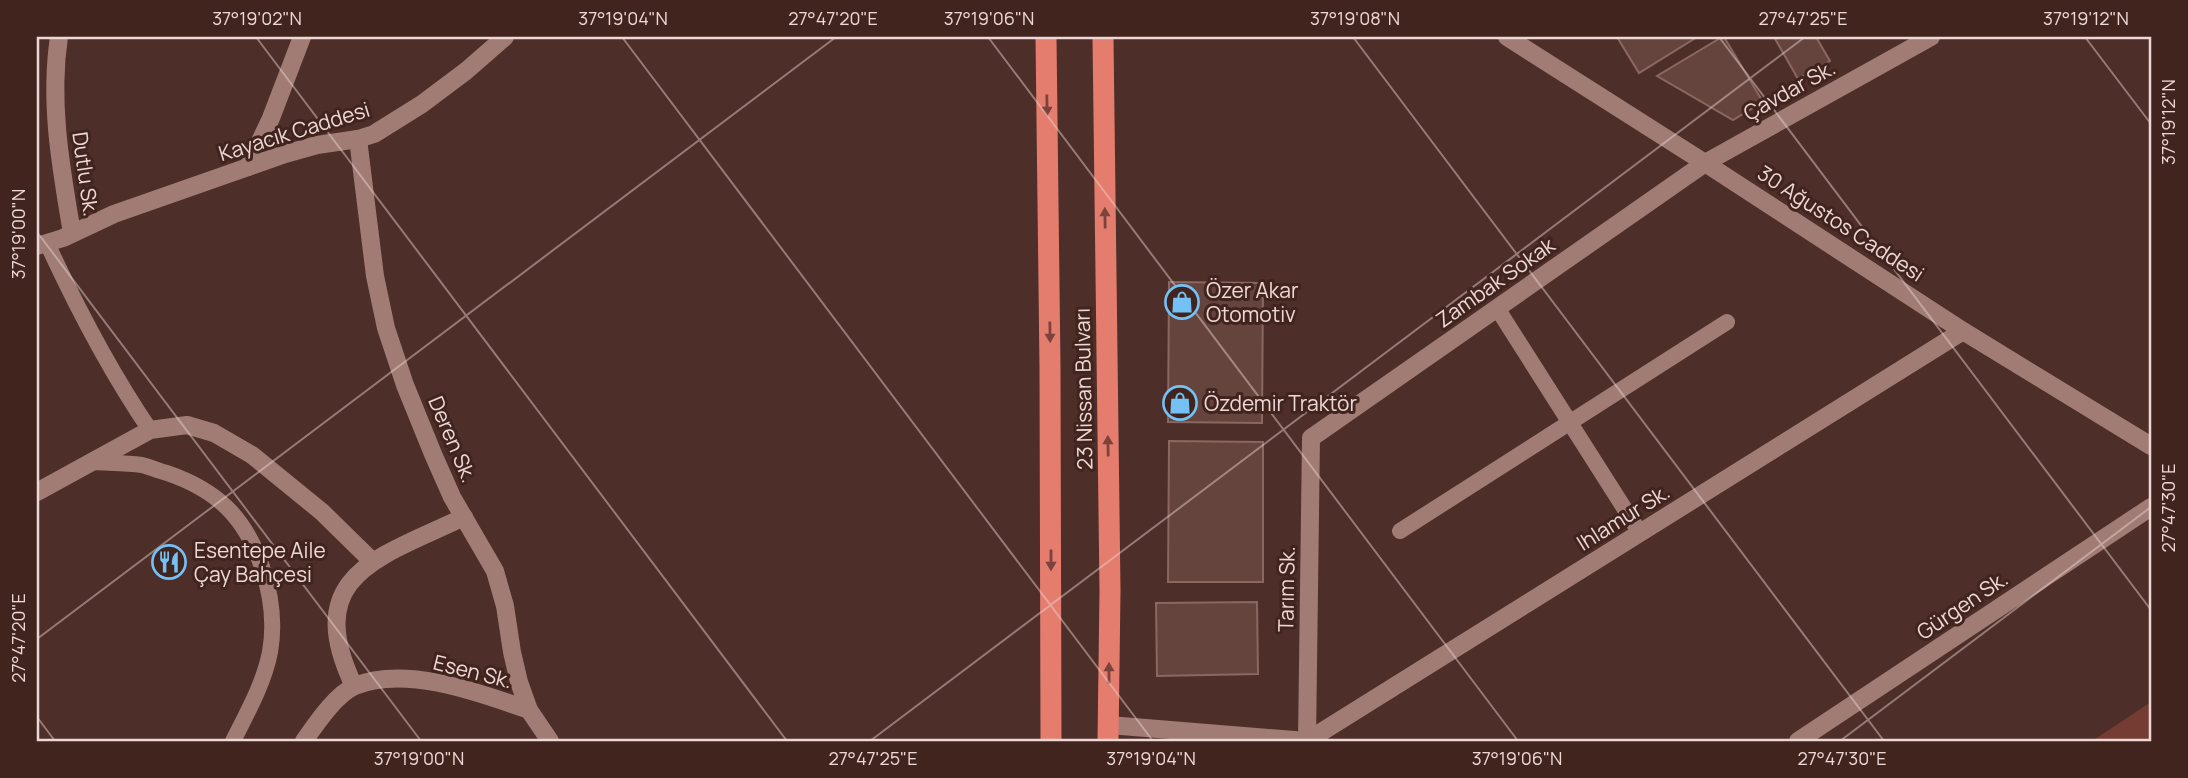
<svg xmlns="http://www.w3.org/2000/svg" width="2188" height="778" viewBox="0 0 2188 778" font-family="Manrope,sans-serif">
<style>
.green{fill:#753c33}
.building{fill:#65443e;stroke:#8b6761;stroke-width:2}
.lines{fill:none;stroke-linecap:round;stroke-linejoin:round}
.lane{stroke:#a17c75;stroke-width:16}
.street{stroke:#a17c75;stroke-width:18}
.secondary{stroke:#a17c75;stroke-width:18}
.highway{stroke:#e47d6e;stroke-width:21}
.oneway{fill:#7b433b}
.ticks{fill:none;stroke:#edd8d5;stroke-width:2;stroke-opacity:0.45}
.labels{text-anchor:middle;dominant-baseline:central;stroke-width:6;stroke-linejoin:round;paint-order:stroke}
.street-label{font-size:21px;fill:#edd8d5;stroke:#42241f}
.poi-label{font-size:21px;fill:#edd8d5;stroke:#42241f;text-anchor:start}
.neatline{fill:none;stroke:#edd8d5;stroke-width:2.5}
.ticks-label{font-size:18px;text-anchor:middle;fill:#edd8d5}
</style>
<rect width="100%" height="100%" fill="#4d2e29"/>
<!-- green -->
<path class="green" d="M2151,702V741H2092Z"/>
<!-- building -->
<g class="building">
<path d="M1617,37H1697L1639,73Z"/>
<path d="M1722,37H1724L1763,102L1733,120L1657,76Z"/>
<path d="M1774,37H1816L1830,61L1798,79Z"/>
<path d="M1169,282L1263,283L1262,423L1168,422Z"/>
<path d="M1169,441L1263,442V582H1168Z"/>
<path d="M1257,602L1258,674L1157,676L1156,603Z"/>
</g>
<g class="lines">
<!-- lane -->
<g class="lane">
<path d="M47,243C77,308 109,370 150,430"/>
<path d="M1497,308L1640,533"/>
<path d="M93,462C109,463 126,463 142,465C150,467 159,471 167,473C217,490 245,517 262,567C271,594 275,624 270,652C264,683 247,713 233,741"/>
<path d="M1400,531L1727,322"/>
</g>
<!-- street -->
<g class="street">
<path d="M59,37C49,103 61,168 72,233"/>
<path d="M358,139L375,276L386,328L405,385L433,454L452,497L495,571L505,606L512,652L519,682L529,710L550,741"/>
<path d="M248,167L271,118L302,37"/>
<path d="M37,246L63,238L114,214L285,154L317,145L358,139L374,134L422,104L466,71L505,37"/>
<path d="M37,492L150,430L187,425L214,433L252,455L322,512L373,562"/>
<path d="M354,686C300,574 381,557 464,517"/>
<path d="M1109,725L1307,741"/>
<path d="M304,741C316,724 336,694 355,686C406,665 480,693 529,710"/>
<path d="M1307,741L1311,438L1705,163L1931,37"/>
<path d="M1307,741L1963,331"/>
<path d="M1798,741L2151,507"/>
</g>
<!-- secondary -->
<path class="secondary" d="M1507,37L1705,163L1963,331L2151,446"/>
<!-- highway -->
<g class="highway">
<path d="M1046,37L1050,368L1051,741"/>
<path d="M1103,37L1110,591L1108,741"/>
</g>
</g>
<!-- one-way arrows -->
<defs><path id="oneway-solid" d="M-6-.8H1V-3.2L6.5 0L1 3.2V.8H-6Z" transform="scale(1.75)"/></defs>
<g class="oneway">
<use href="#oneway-solid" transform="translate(1047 105) rotate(89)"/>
<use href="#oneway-solid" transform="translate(1105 218) rotate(-91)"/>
<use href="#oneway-solid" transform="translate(1050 332) rotate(89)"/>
<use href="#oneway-solid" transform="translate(1108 446) rotate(-91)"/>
<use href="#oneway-solid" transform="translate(1051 560) rotate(90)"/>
<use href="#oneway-solid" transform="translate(1109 673) rotate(-90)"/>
</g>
<!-- ticks -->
<path class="ticks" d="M256,37L787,741M622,37L1153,741M988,37L1518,741M1353,37L1884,741M1719,37L2151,610M2085,37L2151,124M37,232L421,741M37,639L836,37M37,717L55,741M870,741L1805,37M1840,741L2151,507"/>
<!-- icons -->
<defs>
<g id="shop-ring" transform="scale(1.75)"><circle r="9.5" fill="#42241f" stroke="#73c1f5" stroke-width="1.5"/><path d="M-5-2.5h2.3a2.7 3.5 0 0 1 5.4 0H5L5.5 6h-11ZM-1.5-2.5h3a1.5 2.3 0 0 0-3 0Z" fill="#73c1f5"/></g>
<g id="restaurant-ring" transform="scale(1.75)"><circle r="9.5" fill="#42241f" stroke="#73c1f5" stroke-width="1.5"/><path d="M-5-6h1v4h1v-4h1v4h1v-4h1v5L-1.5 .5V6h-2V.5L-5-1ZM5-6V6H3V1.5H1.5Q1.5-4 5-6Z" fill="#73c1f5"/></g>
</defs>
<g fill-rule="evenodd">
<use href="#shop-ring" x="1182" y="302"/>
<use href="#shop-ring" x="1180" y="403"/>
<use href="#restaurant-ring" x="169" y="562"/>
</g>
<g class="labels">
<!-- street labels -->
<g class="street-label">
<text transform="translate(1789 90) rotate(-29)">Çavdar Sk.</text>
<text transform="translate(294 131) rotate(-17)">Kayacık Caddesi</text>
<text transform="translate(86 174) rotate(82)">Dutlu Sk.</text>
<text transform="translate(1841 223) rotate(33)">30 Ağustos Caddesi</text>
<text transform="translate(1495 282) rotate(-35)">Zambak Sokak</text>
<text transform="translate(1083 389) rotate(-91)">23 Nissan Bulvarı</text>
<text transform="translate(453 439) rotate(67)">Deren Sk.</text>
<text transform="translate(1623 517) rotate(-32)">Ihlamur Sk.</text>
<text transform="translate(1286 589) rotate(-89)">Tarım Sk.</text>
<text transform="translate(1962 605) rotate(-34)">Gürgen Sk.</text>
<text transform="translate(473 671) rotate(14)">Esen Sk.</text>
</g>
<!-- poi labels -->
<g class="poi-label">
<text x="1206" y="290">Özer Akar<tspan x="1206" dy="24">Otomotiv</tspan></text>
<text x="1204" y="403">Özdemir Traktör</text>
<text x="194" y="550">Esentepe Aile<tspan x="194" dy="24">Çay Bahçesi</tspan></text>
</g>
</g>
<!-- border -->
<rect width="2188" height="778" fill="none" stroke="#42241f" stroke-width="77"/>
<rect x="38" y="38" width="2112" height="702" class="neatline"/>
<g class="ticks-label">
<text x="257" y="25">37°19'02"N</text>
<text x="623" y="25">37°19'04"N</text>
<text x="833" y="25">27°47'20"E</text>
<text x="989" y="25">37°19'06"N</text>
<text x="1355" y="25">37°19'08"N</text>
<text x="1803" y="25">27°47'25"E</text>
<text x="2086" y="25">37°19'12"N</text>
<text transform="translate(2169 122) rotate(-90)" y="6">37°19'12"N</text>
<text transform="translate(19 234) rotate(-90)" y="6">37°19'00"N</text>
<text transform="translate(2169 508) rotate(-90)" y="6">27°47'30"E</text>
<text transform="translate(19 638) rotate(-90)" y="6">27°47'20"E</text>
<text x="419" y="765">37°19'00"N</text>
<text x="873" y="765">27°47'25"E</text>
<text x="1151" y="765">37°19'04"N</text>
<text x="1517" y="765">37°19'06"N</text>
<text x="1842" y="765">27°47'30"E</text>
</g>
</svg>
